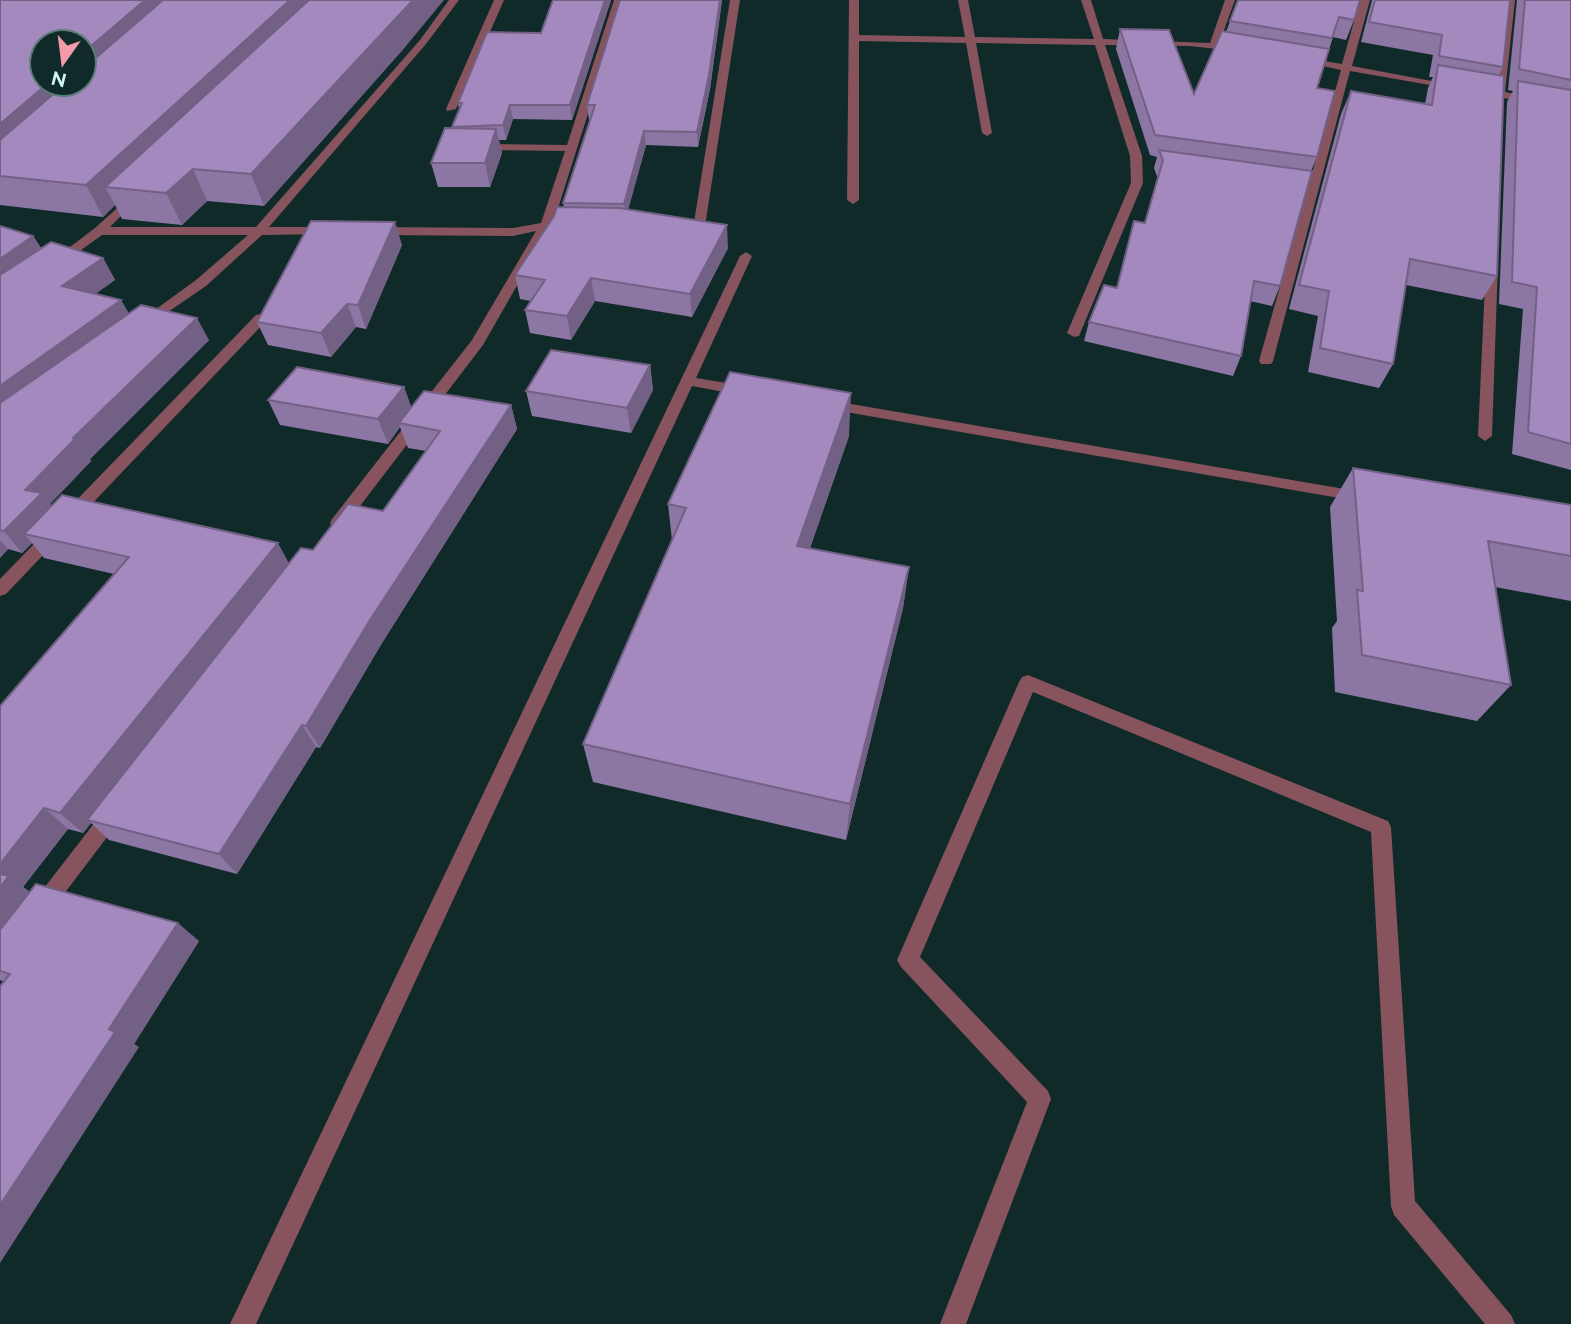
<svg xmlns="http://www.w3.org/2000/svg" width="1571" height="1324" viewBox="0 0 1571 1324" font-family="Raleway,sans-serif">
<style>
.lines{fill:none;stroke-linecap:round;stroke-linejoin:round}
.service{fill:#87535d;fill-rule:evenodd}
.minor{fill:#87535d;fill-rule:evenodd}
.wall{fill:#8c76a3}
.shaded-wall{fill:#726085}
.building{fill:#a389be;stroke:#726085;stroke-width:2}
</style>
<rect width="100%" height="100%" fill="#0f2a28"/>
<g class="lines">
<!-- service -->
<path class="service" d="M1028,675L1388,821L1391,827L1415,1201L1511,1315L1515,1324H1485L1394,1215L1391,1206L1371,832L1033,692L920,957L1048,1091L1051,1099L966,1324H940L1027,1102L901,967L897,960L1019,682L1022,677Z"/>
<!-- minor -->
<g class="minor">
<path d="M449,0H459L426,44L269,227H327L333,231L331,234L262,235L206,286L146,327L141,326V320L196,280L248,235H102L59,266L55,267L49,263L95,228L135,192L139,194V198L110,227H256L420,40Z"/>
<path d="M494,0H504L456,109L447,111L446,109Z"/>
<path d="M614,0H624L554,221L559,224L550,228L483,345L344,527H332L330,523L332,519L472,340L536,231L513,236L376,235L370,231L376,227L513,228L541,223L565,151L478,150L472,147L478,144L567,145Z"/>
<path d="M730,0H740L705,226C699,232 687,229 679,228V222H694Z"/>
<path d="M849,0H859V35L965,37L958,0H968L975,37L1094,39L1081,0H1091L1103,39L1210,43L1225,0H1235L1219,44L1242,48V52L1190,46L1105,45L1142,156L1143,183L1079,336L1074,337L1067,333L1131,183L1130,156L1095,45L976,43L992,133L987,136L982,133L966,43L859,41V200L853,204L847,200Z"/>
<path d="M1360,0H1370L1352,66L1458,86L1453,89L1350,71L1273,361L1271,364H1261L1259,361L1341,70L1296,60L1301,57L1342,64Z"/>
<path d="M1505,0H1515L1505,92L1571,104V110L1503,98L1499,100L1475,91L1480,88L1495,90Z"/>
<path d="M746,252L752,256L696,378L745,386L752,391L745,396L692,386L256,1324H230L740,256Z"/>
<path d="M1492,258L1498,262L1492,436L1485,441L1478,436L1486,262Z"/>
<path d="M261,314L266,315V321L6,594L0,596V579L256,315Z"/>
<path d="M828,400L1362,492L1370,497L1362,502L823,408L821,405Z"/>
<path d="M113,805L120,808L123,814L120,820L48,915L41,918L34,915L31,908L34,901L106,808Z"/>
</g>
</g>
<!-- wall -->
<g class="wall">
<path d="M0,0L406,46L264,206L207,201L182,225L122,219L115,205L103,217L0,205Z"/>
<path d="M611,0L572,120L513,119L506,140H499L502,153L490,187H438L431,163L453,128L459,109L458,103L541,33Z"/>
<path d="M620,0H722L710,89L698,147L646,145L628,209L728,248L692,317L595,301L571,340L530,333L525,310L531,301L520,299L515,275L564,207L563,203L591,120H589L587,105Z"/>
<path d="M1238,0L1354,20L1346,40L1333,37L1317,88V157L1311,171L1280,286L1272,306L1250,301L1241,356L1233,376L1084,341L1089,322L1117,288L1145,223L1158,179L1154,168L1157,157L1150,155L1116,49L1120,29L1194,94L1226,32Z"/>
<path d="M1372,0H1510L1503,67L1499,75L1497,276L1482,300L1406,285L1393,364L1379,388L1308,372L1318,316L1289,309L1341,114L1351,91L1425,104L1428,88L1433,77H1429L1433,55L1361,42Z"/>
<path d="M1517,0H1571V470L1512,454L1523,309L1499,304L1507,102L1513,91L1508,90Z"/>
<path d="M0,226L33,236L41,248L103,258L115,280L95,294L129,314L209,340L90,459L91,461L50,504L52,506L289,563L383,511L426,451L408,448L400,427L388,444L280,425L268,400L404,387L411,407L511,405L517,429L382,643L320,748L316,747L237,874L109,840L91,823L83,833L68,829L23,887L30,892L199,941L134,1044L139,1047L0,980V706L114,574L44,558L32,543L22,553L8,549L0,558Z"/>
<path d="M402,245L366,329L356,327L331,357L268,345L257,322Z"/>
<path d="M650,365L653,390L631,433L532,416L526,391Z"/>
<path d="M849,436L810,548L909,567L903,608L846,840L593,782L583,744L672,540L668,504Z"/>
<path d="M1353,468L1571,505V601L1495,587L1511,685L1477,721L1335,692L1332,628L1337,621L1330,507Z"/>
</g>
<!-- shaded-wall -->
<g class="shaded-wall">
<path d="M136,0H206L0,171V124L47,84H84V52Z"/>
<path d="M290,0H327L105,187L115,205L103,217L86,185Z"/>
<path d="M413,0H444L406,46L264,206L251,174Z"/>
<path d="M605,0H611L572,120L570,105Z"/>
<path d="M720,0H722L710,89L698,147L697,132Z"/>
<path d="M510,105L513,119L506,140L503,125Z"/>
<path d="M496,129L502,153L490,187L485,163Z"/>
<path d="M644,131L646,145L626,218L624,204Z"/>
<path d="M193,169L207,201L182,225L166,193Z"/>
<path d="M395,222L402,245L366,329L358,305Z"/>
<path d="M727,225L728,248L692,317L690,294Z"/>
<path d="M33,236L47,258L0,291V259Z"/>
<path d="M103,258L115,280L75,308L62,286Z"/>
<path d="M591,278L595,301L571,340L567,316Z"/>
<path d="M121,300L134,322L0,420V386Z"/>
<path d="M347,304L356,327L331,357L321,333Z"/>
<path d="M197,318L209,340L90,459L91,461L50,504L58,515L24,534L32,543L22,553L4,531L25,490L73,438Z"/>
<path d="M650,365L653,390L631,433L627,408Z"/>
<path d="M404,387L413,412L399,423L400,427L388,444L378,419Z"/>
<path d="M851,393L849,436L796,588L797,546Z"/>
<path d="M511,405L517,429L382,643L320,748L306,726L370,620Z"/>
<path d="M0,540L8,549L0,558Z"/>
<path d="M278,543L291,567L87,820L91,823L83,833L60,813Z"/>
<path d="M909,567L903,608L846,840L850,804Z"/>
<path d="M302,725L316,747L237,874L219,854Z"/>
<path d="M44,808L68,829L23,887L34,896L0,940V864Z"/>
<path d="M178,923L199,941L134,1044L139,1047L0,1263V1205L109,1029Z"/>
</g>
<!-- building -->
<g class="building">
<path d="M0,0H145L84,52V42H42V84H47L0,124Z"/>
<path d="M163,0H290L86,185L0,176V140L65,84H84V68Z"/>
<path d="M309,0H413L251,174L193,169L166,193L105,187Z"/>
<path d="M553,0H605L570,105H510L503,125L452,127L462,103H458L487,32L541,33Z"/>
<path d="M620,0H720L709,75L697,132L644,131L624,204L563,203L595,105H587Z"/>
<path d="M1238,0H1360L1354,20L1339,17L1332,38L1230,21Z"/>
<path d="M1375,0H1510L1503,67L1439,56L1442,35L1369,22Z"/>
<path d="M1525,0H1571V80L1519,69Z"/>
<path d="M1120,29L1169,30L1194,94L1222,31L1329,49L1317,88L1335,91L1317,157L1155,135Z"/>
<path d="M1438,65L1504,76L1497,276L1410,259L1393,364L1320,348L1329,291L1299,285L1351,91L1432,105Z"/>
<path d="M1518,81L1571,90V444L1528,432L1537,287L1512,282Z"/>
<path d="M445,128L496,129L485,163H431Z"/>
<path d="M1159,150L1312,171L1280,286L1254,281L1241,356L1089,322L1104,285L1117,288L1134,221L1145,223L1163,160Z"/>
<path d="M557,207L619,208L727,225L690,294L591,278L567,316L525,310L545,280L515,275L554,216Z"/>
<path d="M311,221L395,222L358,305L347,304L321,333L257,322Z"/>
<path d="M0,226L33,236L0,259Z"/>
<path d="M51,242L103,258L62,286L121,300L0,386V275Z"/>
<path d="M141,305L197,318L73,438L75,439L25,490L42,493L4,531L0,530V403Z"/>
<path d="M551,350L650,365L627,408L526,391Z"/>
<path d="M297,367L404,387L378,419L268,400Z"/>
<path d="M730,372L851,393L797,546L909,567L850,804L583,744L686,508L668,504Z"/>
<path d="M424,391L511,405L370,620L306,726L302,725L219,854L87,820L301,548L313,550L348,504L383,511L440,431L399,423Z"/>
<path d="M1353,468L1571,505V556L1488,541L1511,685L1362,655L1357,590L1363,591Z"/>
<path d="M62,495L278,543L60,813L44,808L0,864V706L129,557L24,534Z"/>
<path d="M0,874L9,876L0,887Z"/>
<path d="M36,884L178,923L109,1029L115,1032L0,1205V986L10,974L0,971V930Z"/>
</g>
<!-- north arrow -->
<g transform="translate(63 63) rotate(194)"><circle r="33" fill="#0f2a28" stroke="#5c7c79" stroke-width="2"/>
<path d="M0-5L12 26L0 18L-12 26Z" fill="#f39aab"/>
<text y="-10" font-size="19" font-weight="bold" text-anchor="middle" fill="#d0f7f2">N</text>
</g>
</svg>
